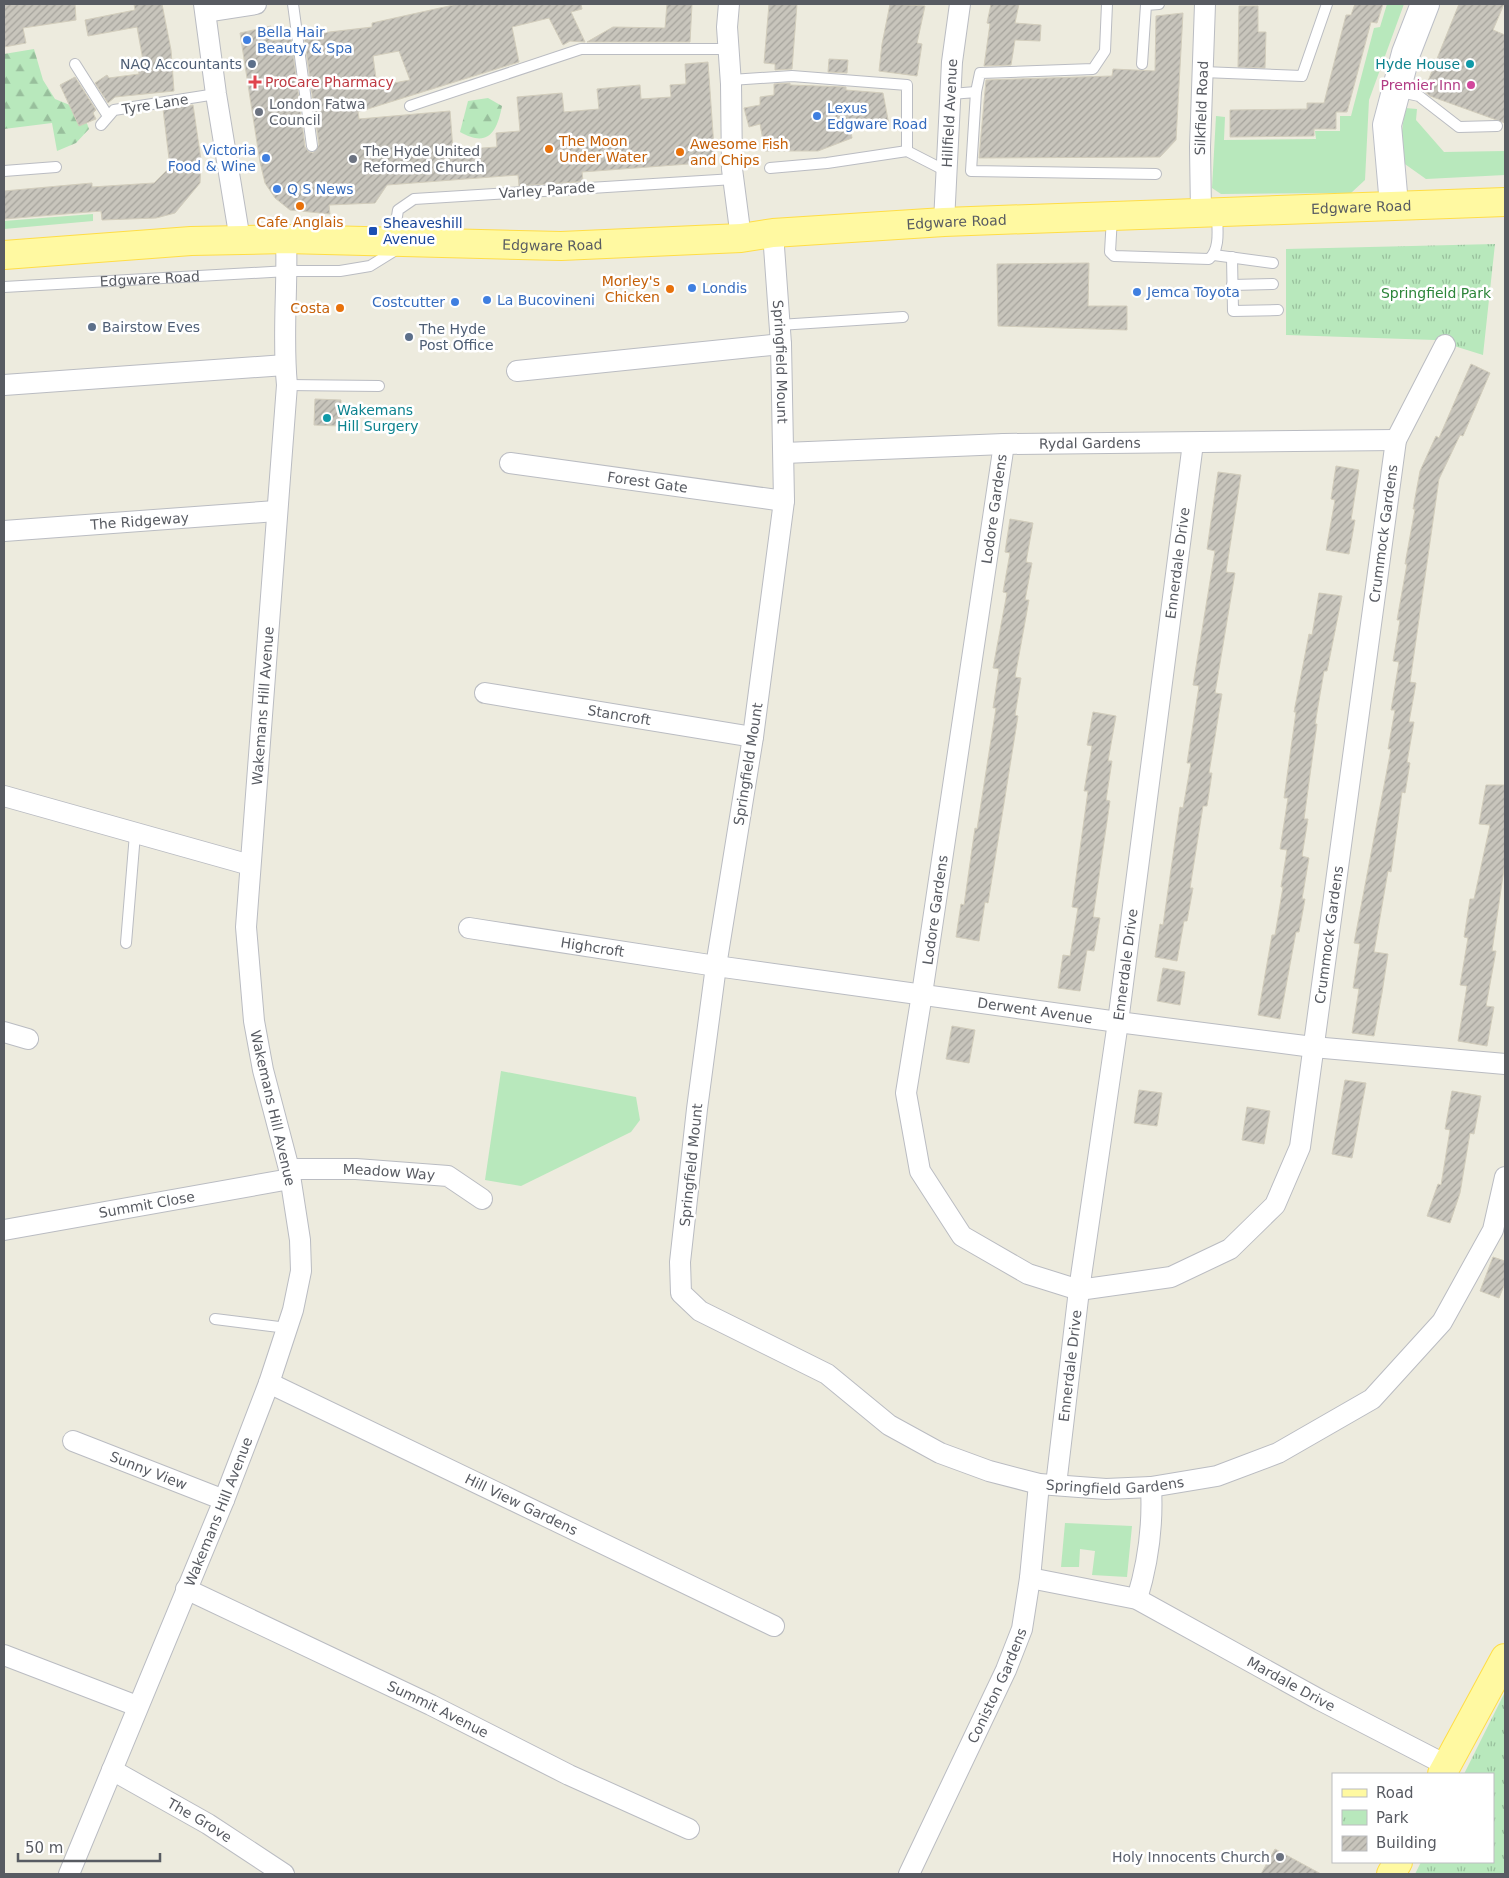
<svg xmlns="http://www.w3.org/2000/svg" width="1509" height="1878" viewBox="0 0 1509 1878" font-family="'DejaVu Sans',sans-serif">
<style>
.green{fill:#b8e8bc}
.forest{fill:url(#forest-firs)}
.park{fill:url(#park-tufts)}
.building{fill:url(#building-hatch);stroke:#d2cdbc;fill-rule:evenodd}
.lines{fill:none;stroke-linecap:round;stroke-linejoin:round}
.lane-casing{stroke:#babcc2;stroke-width:12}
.street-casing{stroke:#babcc2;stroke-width:22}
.secondary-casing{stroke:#bcbfc7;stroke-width:30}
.primary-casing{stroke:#ffdd46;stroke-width:30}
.lane{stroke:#fff;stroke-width:10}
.street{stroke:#fff;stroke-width:20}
.secondary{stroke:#fff;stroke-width:28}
.primary{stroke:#fff9a1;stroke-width:28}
.shop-dot{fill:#3f7fe0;stroke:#fff;stroke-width:2}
.service-dot{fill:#5c6f8a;stroke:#fff;stroke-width:2}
.culture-dot{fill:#0f9aa8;stroke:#fff;stroke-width:2}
.health-dot{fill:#e0444e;stroke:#fff;stroke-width:2}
.hotel-dot{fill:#d1479c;stroke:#fff;stroke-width:2}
.worship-dot{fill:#6b7280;stroke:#fff;stroke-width:2}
.food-dot{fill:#e8710a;stroke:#fff;stroke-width:2}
.transit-dot{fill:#1a4fb4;stroke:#fff;stroke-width:2}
.labels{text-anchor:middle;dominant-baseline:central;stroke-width:5;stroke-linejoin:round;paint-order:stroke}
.shop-label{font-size:14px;fill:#366cbe;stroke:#fff;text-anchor:start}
.service-label{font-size:14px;fill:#4e5e75;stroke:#fff;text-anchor:start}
.culture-label{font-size:14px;fill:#0d838f;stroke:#fff;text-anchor:end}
.health-label{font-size:14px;fill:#be3a42;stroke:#fff;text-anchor:start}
.hotel-label{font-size:14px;fill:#b23c85;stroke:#fff;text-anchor:end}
.street-label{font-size:14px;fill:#585b62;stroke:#fff}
.worship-label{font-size:14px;fill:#5b616d;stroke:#fff;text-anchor:start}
.food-label{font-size:14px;fill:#c56008;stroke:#fff;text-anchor:start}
.transit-label{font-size:14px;fill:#164399;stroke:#fff;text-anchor:start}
.park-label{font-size:14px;fill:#2c8539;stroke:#fff}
</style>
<defs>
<pattern id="forest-firs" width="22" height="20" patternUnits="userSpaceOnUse" patternTransform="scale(1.25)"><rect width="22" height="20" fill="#b8e8bc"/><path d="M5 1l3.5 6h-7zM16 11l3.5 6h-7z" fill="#98bf9c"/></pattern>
<pattern id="park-tufts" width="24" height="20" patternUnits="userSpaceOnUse" patternTransform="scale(1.25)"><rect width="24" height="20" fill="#b8e8bc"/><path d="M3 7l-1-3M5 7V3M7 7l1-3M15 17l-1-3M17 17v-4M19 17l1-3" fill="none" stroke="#98bf9c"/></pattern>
<pattern id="building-hatch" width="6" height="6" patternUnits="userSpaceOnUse" patternTransform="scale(1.25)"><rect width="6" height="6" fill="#c8c5bc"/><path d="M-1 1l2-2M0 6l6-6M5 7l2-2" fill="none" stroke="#a5a39c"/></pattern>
</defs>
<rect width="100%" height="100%" fill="#edebde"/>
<!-- green -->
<g class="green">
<path d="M1387,4H1404L1369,100L1365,180L1351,193L1221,194L1212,188L1216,116L1225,117L1224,140L1316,139L1315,131H1340V116H1351L1374,28L1380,27Z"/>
<path d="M1405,108L1417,109L1416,120L1444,152L1505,151V175L1426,179L1402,162L1401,139Z"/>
<path d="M93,214V221L4,229V221Z"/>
<path d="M501,1071L636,1097L640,1120L631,1132L521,1186L485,1180Z"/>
<path d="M1065,1523L1132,1526L1127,1577L1092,1575L1095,1551L1080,1549L1079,1567H1061Z"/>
</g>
<!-- forest -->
<g class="forest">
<path d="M34,49L43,80L55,99L82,110L89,129L76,143L57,151L52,123L4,129V54Z"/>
<path d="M488,98L502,106C497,132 488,148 460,132L468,101Z"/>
</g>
<!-- park -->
<g class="park">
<path d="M1495,244L1483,355L1435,340L1286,335V249Z"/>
<path d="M1505,1692V1874H1415L1421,1862H1493V1774H1464Z"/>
</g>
<!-- building -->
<g class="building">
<path d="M4,4H75L76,20L23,28L26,43L4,47Z"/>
<path d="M134,4H162L171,50L174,91L115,97L108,103L95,83L107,75L109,78L139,74L138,67L144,66L137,27L88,36L85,20L135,10Z"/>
<path d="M458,4H581L582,9L571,12L585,42L570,41L563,45L549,18L512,27L519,62L358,112L359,119L450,111L453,150L497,147L496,133L520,131L517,97L562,93L564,112L599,109L597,89L640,85L641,99L671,97L670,85L686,84L685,64L708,62L715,162L582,172L583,181L576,182L519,186L518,175L387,185L375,203L329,205L330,214L290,210L275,198L265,183L260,162L240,33L271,26L272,41L291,37L305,147L309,152L313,153L319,145L304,35L372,27V23ZM399,51L410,80L377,86L373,56Z"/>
<path d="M667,4H692L690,42H587L613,27L665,28Z"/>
<path d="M769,4H797L792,69L775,70V64L764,63Z"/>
<path d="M890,4L925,6L917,43L922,44L917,76L879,71L882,44Z"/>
<path d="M991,4H1019L1015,23L1041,25L1040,41L1015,40L1011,65L984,66L990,24L987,23Z"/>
<path d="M1355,4H1383L1377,23L1371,22L1347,112H1336V129H1314V136L1230,137V110L1307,109V103H1324L1346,15H1351Z"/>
<path d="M1459,4H1504L1493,30L1505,35V123L1430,96L1424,91Z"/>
<path d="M1239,6H1258V32H1266L1265,68L1238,67Z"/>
<path d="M1183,13L1176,140L1160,157L979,158L986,80L1112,76L1113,69L1155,71L1156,16Z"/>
<path d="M829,59L848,60L847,73L828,72Z"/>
<path d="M75,77L96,110L93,113L96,119L79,126L60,85Z"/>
<path d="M790,83V85L846,87V90L883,93L889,125L851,131L852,138L818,151H765L760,124L749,127L744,108L760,105V97L774,95V84Z"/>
<path d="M193,105L201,160L200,183L175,213L156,218L102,220L101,211L4,219V191L92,183V187L154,183L170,167L163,109Z"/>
<path d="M1089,263L1088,306H1127V330L998,326L997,264Z"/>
<path d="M1471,364L1490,373L1463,436L1460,435L1439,479L1410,682L1416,683L1409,722H1414L1407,762L1410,763L1405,793L1402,792L1391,872L1388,871L1374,952L1388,954L1382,993L1374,1036L1352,1033L1359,989L1353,988L1360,944L1354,943L1391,749H1388L1395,710H1391L1399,662L1393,661L1400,620H1397L1407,564H1405L1415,509H1413L1420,471L1436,436L1439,438Z"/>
<path d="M315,399L341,400L340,426L314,425Z"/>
<path d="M1336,466L1359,470L1351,520H1355L1349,554L1326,550L1335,500L1331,499Z"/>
<path d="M1218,472L1241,475L1226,572L1235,573L1215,693L1222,694L1209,773H1212L1207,806H1203L1190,888H1193L1187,921H1184L1177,961L1155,957L1160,924L1163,925L1180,807L1183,808L1191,763H1187L1199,686L1193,685L1215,551L1207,549Z"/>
<path d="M1010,519L1033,523L1026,562L1032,563L1025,600H1029L1015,677L1021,678L1015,715L1018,716L988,903L985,902L979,941L956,937L961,904L964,905L975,828L977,829L996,708H993L999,669L993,668L1007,593L1003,592L1010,553L1005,552Z"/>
<path d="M1319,593L1342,596L1327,671H1324L1315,724H1317L1304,819H1308L1302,856L1309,858L1302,899H1305L1299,932H1296L1280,1019L1258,1015L1272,935H1275L1283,887H1281L1287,850L1280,849L1288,798H1284L1296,712H1294L1309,634L1312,635Z"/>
<path d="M1093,712L1116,716L1108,761H1112L1106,800L1110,801L1093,917L1100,918L1094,951L1087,950L1080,991L1058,988L1063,955L1070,956L1078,908L1072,907L1088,791H1084L1092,746L1087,745Z"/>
<path d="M1486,785H1505V862L1492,951H1496L1486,1006L1494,1007L1487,1046L1458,1041L1467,986L1460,985L1468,938L1464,937L1470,899H1474L1490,825L1479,824Z"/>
<path d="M1163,968L1185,972L1180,1005L1157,1001Z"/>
<path d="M952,1026L975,1030L969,1063L946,1059Z"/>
<path d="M1345,1080L1366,1083L1352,1158L1332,1154Z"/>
<path d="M1139,1090L1162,1093L1157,1126L1134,1123Z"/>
<path d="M1452,1091L1481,1096L1474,1134L1470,1133L1460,1193L1450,1223L1427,1216L1438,1184L1441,1185L1450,1130L1445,1129Z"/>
<path d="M1247,1107L1270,1111L1264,1144L1242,1140Z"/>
<path d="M1493,1257L1505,1261V1283L1499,1298L1480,1291Z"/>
<path d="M1275,1849L1321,1874H1261Z"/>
</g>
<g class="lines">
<!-- lane casing -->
<g class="lane-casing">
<g id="lane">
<path d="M293,4L312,146"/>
<path d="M75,64L108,116"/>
<path d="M1142,64L1146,5L1159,4"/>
<path d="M1203,72L1302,76L1327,4"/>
<path d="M731,80L792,76L907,85V151"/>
<path d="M1396,91L1419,96L1459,127L1497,126"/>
<path d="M976,92L980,73L1093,69L1105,51L1107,4"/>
<path d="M951,94L976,92L971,171L1156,174"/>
<path d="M410,106L581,49H729"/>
<path d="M101,125L114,110L216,94"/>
<path d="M770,168L827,163L907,151L948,172"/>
<path d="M4,171L56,167"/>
<path d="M1112,217L1110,252L1114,256L1209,259C1221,249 1217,227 1217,213"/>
<path d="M393,242L398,210L414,199L734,179"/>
<path d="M1214,255L1273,263"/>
<path d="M1232,257L1233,311L1278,310"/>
<path d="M1232,285L1273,284"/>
<path id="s1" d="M4,287L288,271H340L370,266L399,248"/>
<path d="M779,325L903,317"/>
<path d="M287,385L379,386"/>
<path d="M126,943L135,834"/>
<path d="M215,1319L287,1328"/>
</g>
</g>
<!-- street casing -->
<g class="street-casing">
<g id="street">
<path d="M204,4L216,94L240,240"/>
<path d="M729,4L727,27L731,84L732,169L741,238"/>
<path d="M206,12L256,4"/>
<path id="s2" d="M1201,213L1200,147L1205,4"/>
<path id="s3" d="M944,222L952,62L960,4"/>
<path id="s4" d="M773,233L781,344L784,501L753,737L716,966L697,1109L680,1262L681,1293L700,1311L827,1374L889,1425L940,1453L989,1471L1039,1484L1106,1489L1151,1487L1217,1476L1278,1453L1372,1399L1442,1322L1493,1230L1505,1177"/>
<path d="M517,371L781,344"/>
<path d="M4,385L285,365"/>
<path id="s5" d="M1004,444L922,994L906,1093L920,1171L962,1236L1028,1274L1079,1290L1171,1277L1230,1249L1275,1205L1300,1147L1396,440L1445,345"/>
<path id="s6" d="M784,453L1004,444L1396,440"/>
<path id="s7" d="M510,463L784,501"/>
<path id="s8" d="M4,531L276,511"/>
<path id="s9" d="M485,693L753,737"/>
<path d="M4,796L250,865"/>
<path id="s10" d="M469,928L716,966L1118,1022L1313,1047L1505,1064"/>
<path d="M4,1032L28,1039"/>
<path id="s11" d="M289,1169H356L448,1176L482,1199"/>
<path id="s12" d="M4,1230L290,1179"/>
<path id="s13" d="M269,1383L774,1626"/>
<path id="s14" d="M73,1441L224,1500"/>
<path id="s15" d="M1056,1485L1079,1290L1118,1022L1193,443"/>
<path id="s16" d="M1030,1578L1137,1599L1320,1700L1446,1765"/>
<path id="s17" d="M186,1589L431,1705L569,1775L689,1829"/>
<path d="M1137,1599C1148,1563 1153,1523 1151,1487"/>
<path d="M4,1655L137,1706"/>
<path id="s18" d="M112,1770L208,1824L284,1874"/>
<path id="s19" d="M69,1874L224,1500L269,1383L293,1310L301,1271L300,1240L289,1169L263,1070L254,1021L246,927L287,385C282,337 288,287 286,239"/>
<path id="s20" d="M909,1874L1006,1670L1022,1629L1030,1578L1039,1484"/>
</g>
</g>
<!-- secondary casing -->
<g class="secondary-casing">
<path id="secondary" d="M1394,205L1387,125L1406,53L1425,4"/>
</g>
<!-- primary casing -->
<g class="primary-casing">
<g id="primary">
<path id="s21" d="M4,255L191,241L286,239L561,246L741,238L773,233L944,222L1505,202"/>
<path d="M1442,1774L1505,1658"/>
<path d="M1391,1874L1398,1862"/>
</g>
</g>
<!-- lane -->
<use href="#lane" class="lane"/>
<!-- street -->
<use href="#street" class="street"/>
<!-- secondary -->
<use href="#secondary" class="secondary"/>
<!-- primary -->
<use href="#primary" class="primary"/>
</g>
<!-- markers -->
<g class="shop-dot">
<circle cx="247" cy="40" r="5"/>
<circle cx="817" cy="116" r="5"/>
<circle cx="266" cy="158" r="5"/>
<circle cx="277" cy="189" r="5"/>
<circle cx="692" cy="288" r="5"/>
<circle cx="1137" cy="292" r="5"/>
<circle cx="487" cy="300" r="5"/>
<circle cx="455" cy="302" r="5"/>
</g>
<g class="service-dot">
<circle cx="252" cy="64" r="5"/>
<circle cx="92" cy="327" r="5"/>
<circle cx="409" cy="337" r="5"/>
</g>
<g class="culture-dot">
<circle cx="1470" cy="64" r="5"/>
<circle cx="327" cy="418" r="5"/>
</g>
<path class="health-dot" d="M252.5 74.5h5v5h5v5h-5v5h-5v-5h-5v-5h5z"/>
<circle class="hotel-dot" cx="1471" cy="85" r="5"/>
<g class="worship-dot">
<circle cx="259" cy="112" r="5"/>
<circle cx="353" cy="159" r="5"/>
<circle cx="1280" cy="1857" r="5"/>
</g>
<g class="food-dot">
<circle cx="549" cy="149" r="5"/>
<circle cx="680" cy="152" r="5"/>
<circle cx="300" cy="206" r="5"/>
<circle cx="670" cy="289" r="5"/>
<circle cx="340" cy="308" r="5"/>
</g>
<rect class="transit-dot" x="368" y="226" width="10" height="10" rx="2.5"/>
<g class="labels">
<!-- shop labels -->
<g class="shop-label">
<text x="257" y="32">Bella Hair<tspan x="257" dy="16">Beauty &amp; Spa</tspan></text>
<text x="827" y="108">Lexus<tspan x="827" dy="16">Edgware Road</tspan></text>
<text x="256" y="150" text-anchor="end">Victoria<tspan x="256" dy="16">Food &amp; Wine</tspan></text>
<text x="287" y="189">Q S News</text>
<text x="702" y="288">Londis</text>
<text x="1147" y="292">Jemca Toyota</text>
<text x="497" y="300">La Bucovineni</text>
<text x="445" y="302" text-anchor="end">Costcutter</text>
</g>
<!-- service labels -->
<g class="service-label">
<text x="242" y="64" text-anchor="end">NAQ Accountants</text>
<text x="102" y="327">Bairstow Eves</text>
<text x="419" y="329">The Hyde<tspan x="419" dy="16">Post Office</tspan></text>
</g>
<!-- culture labels -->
<g class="culture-label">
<text x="1460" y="64">Hyde House</text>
<text x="337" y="410" text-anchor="start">Wakemans<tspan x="337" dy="16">Hill Surgery</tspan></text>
</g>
<!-- health labels -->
<g class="health-label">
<text x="265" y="82">ProCare Pharmacy</text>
</g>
<!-- hotel labels -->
<g class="hotel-label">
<text x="1461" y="85">Premier Inn</text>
</g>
<!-- street labels -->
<g class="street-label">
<text transform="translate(155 104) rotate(-9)">Tyre Lane</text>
<text stroke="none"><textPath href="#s2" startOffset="105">Silkfield Road</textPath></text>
<text stroke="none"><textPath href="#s3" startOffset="109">Hillfield Avenue</textPath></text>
<text transform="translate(547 190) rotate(-4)">Varley Parade</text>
<text stroke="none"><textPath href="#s21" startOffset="1359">Edgware Road</textPath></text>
<text stroke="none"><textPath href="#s21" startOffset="954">Edgware Road</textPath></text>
<text stroke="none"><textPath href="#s21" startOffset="549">Edgware Road</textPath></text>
<text stroke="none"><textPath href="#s1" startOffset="146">Edgware Road</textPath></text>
<text stroke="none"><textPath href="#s4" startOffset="129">Springfield Mount</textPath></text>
<text stroke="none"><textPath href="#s6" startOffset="306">Rydal Gardens</textPath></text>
<text stroke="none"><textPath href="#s7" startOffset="139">Forest Gate</textPath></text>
<text transform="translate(994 509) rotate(-82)">Lodore Gardens</text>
<text stroke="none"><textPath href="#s8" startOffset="136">The Ridgeway</textPath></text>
<text stroke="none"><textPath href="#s5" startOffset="1846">Crummock Gardens</textPath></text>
<text stroke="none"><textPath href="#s15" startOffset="930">Ennerdale Drive</textPath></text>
<text stroke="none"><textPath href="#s19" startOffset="1218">Wakemans Hill Avenue</textPath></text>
<text stroke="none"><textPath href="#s9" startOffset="136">Stancroft</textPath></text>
<text transform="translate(748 764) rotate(-81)">Springfield Mount</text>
<text transform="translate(935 910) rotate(-82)">Lodore Gardens</text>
<text stroke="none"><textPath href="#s5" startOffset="1441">Crummock Gardens</textPath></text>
<text stroke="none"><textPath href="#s10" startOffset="125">Highcroft</textPath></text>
<text stroke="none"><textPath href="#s15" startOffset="525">Ennerdale Drive</textPath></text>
<text stroke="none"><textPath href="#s10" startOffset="572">Derwent Avenue</textPath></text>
<text transform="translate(273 1108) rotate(77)">Wakemans Hill Avenue</text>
<text transform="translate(691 1165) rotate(-84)">Springfield Mount</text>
<text stroke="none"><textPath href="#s11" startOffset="100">Meadow Way</textPath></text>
<text stroke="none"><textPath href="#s12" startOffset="145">Summit Close</textPath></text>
<text stroke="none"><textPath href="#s15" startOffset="120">Ennerdale Drive</textPath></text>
<text stroke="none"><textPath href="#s14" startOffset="81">Sunny View</textPath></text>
<text stroke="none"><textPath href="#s4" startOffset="1554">Springfield Gardens</textPath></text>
<text stroke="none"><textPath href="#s13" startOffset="280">Hill View Gardens</textPath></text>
<text stroke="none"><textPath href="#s19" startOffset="392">Wakemans Hill Avenue</textPath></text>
<text stroke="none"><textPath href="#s16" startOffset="285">Mardale Drive</textPath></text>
<text stroke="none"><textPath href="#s20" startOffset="208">Coniston Gardens</textPath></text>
<text stroke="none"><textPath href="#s17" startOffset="279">Summit Avenue</textPath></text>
<text stroke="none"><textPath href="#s18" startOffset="101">The Grove</textPath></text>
</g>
<!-- worship labels -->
<g class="worship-label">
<text x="269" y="104">London Fatwa<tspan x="269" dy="16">Council</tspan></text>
<text x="363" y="151">The Hyde United<tspan x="363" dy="16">Reformed Church</tspan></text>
<text x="1270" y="1857" text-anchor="end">Holy Innocents Church</text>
</g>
<!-- food labels -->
<g class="food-label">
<text x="559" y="141">The Moon<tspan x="559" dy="16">Under Water</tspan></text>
<text x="690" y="144">Awesome Fish<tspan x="690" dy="16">and Chips</tspan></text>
<text x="300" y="222" text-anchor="middle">Cafe Anglais</text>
<text x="660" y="281" text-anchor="end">Morley's<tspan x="660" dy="16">Chicken</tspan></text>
<text x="330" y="308" text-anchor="end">Costa</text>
</g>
<!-- transit labels -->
<g class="transit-label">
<text x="383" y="223">Sheaveshill<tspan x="383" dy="16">Avenue</tspan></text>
</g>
<!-- park labels -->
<g class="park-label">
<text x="1436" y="293">Springfield Park</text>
</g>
</g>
<!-- border -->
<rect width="1509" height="1878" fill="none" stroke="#585b62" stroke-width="10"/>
<!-- legend -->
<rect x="1332" y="1773" width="162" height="90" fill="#ffffff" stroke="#bcbdc0"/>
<rect x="1342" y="1789" width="25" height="8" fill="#fff9a1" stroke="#bcbdc0"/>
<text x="1376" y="1798" font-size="15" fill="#585b62">Road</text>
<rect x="1342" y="1810" width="25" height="15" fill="url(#park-tufts)" stroke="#bcbdc0"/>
<text x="1376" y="1823" font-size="15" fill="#585b62">Park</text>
<rect x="1342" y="1836" width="25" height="15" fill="url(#building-hatch)" stroke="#bcbdc0"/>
<text x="1376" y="1848" font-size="15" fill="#585b62">Building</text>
<!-- scale -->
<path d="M18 1853v8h142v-8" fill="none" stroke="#585b62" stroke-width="2.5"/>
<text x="25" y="1853" font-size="15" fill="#585b62" stroke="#ffffff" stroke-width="4" paint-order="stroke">50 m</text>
</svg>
